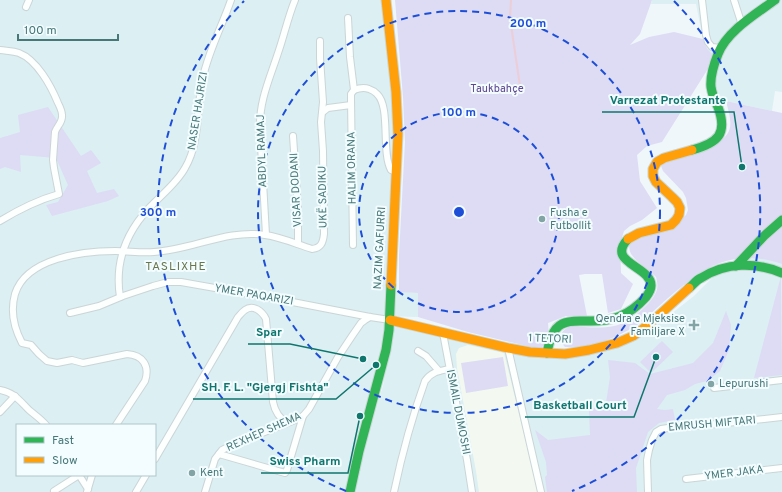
<svg xmlns="http://www.w3.org/2000/svg" width="782" height="492" viewBox="0 0 782 492" font-family="Overpass,sans-serif">
<style>
.residential{fill:#dceff3;fill-rule:evenodd}
.education{fill:#f3f9f0}
.green{fill:#dddcf4}
.lines{fill:none;stroke-linecap:round;stroke-linejoin:round}
.stream{stroke:#ecced6;stroke-width:2}
.street-casing{stroke:#cad5d7;stroke-width:8}
.fast-casing{stroke:#cad6d8;stroke-width:11}
.slow-casing{stroke:#cad6d8;stroke-width:11}
.street{stroke:#fdfefe;stroke-width:6}
.fast{stroke:#30b455;stroke-width:9}
.slow{stroke:#ff9f0a;stroke-width:9}
.ring{fill:none;stroke:#1d4ed8;stroke-width:2;stroke-dasharray:7 5}
.poi-dot{fill:#82a4a5;stroke:#f3fcff;stroke-width:1.5}
.labels{text-anchor:middle;dominant-baseline:central;stroke-width:4;stroke-linejoin:round;paint-order:stroke}
.park-label{font-size:11px;fill:#5e4591;stroke:#f3fcff}
.street-label{font-size:11px;fill:#477877;stroke:#f3fcff}
.poi-label{font-size:11px;fill:#477877;stroke:#f3fcff;text-anchor:start}
.neighbourhood-label{font-size:12px;letter-spacing:1px;fill:#69754c;stroke:#f3fcff}
.centre{fill:#1d4ed8;stroke:#f3fcff;stroke-width:2}
.ring-label{font-size:12px;text-anchor:middle;font-weight:bold;fill:#1d4ed8;stroke:#f3fcff;stroke-width:4;stroke-linejoin:round;paint-order:stroke}
.leader{fill:none;stroke:#0f766e;stroke-width:1.5}
.callout-dot{fill:#0f766e;stroke:#f3fcff;stroke-width:1.5}
.callout-label{font-size:12px;text-anchor:middle;font-weight:bold;fill:#0f766e;stroke:#f3fcff;stroke-width:4;stroke-linejoin:round;paint-order:stroke}
</style>
<rect width="100%" height="100%" fill="#eff7fa"/>
<!-- residential -->
<g class="residential">
<path d="M0,0H382L393,117L386,290L418,293V317L387,316L377,374L348,492H0ZM17,425H155V475H17Z"/>
<path d="M652,0H782V92L775,91L772,111L726,101L707,105L709,79L716,56L709,52L703,39L696,4H651Z"/>
<path d="M782,220V492H353L360,458L383,386L394,322L527,355L624,344L657,325L694,296L713,277L738,269Z"/>
</g>
<!-- education -->
<path class="education" d="M468,345L504,353L538,492H479L476,471L457,368L456,354L459,348Z"/>
<!-- green -->
<g class="green">
<path d="M395,0H652L640,34L630,45L649,37L674,32L703,39C706,47 708,52 716,56L662,142L647,146L637,155L640,181L657,208L642,220L630,226L624,231L620,244L621,273L633,284L621,309L608,313L602,274H585L579,275L587,316H566L548,323C549,334 549,341 540,349L468,332L418,317V293L399,292V255L405,142L403,97Z"/>
<path d="M726,101L782,113V264C750,253 720,257 693,278C680,287 669,297 658,307C651,313 644,320 637,325C615,339 591,348 565,347C557,339 560,330 571,326C585,327 600,329 614,326C627,324 654,303 657,289C658,286 657,281 656,277C654,275 652,273 649,271C638,261 623,254 632,237L678,223L686,215L688,210L686,198L683,192L663,171L661,166V163L715,144C736,133 731,121 726,101Z"/>
<path d="M48,107L81,156L91,150L101,163L87,171L97,193L114,189L119,196L108,201L52,216L46,205L58,202L68,185L56,158L20,155L21,172L5,167L0,169V138L20,132L18,115Z"/>
<path d="M781,276L782,375L754,378Z"/>
<path d="M726,311L731,325L729,350L720,371L707,381L695,384L685,390L667,395L657,409L665,410L673,409L675,420L659,423L648,432L636,468L637,492H547L545,477L547,475L546,462L535,430L548,440L590,435L589,410L606,403L610,377L608,360L635,363L650,374L693,363L713,343Z"/>
<path d="M662,341L673,352L651,373L640,362Z"/>
<path d="M503,357L508,386L466,393L461,363Z"/>
</g>
<g class="lines">
<!-- stream -->
<path class="stream" d="M511,0L510,18L520,86"/>
<!-- street casing -->
<g class="street-casing">
<g id="street">
<path d="M702,0L706,35L708,42L712,47L720,48"/>
<path d="M734,0L742,25"/>
<path d="M26,7L29,0"/>
<path d="M348,18L350,57L354,90L351,94V99L353,245"/>
<path d="M0,50C6,51 13,51 19,53C37,60 51,86 58,103C60,107 62,111 62,115C63,122 57,126 55,132L53,160L54,168L59,194C38,200 18,210 0,221"/>
<path d="M354,90C359,88 364,87 369,89C372,90 375,92 377,94C391,107 381,152 391,170L396,172"/>
<path d="M323,112L328,108L351,105"/>
<path d="M293,136L298,209V244"/>
<path d="M266,235L260,128C259,101 270,78 278,53C284,36 288,17 295,0"/>
<path d="M120,297C114,259 128,228 155,202C165,192 178,181 185,168C201,141 196,107 203,77C209,50 222,26 231,0"/>
<path d="M70,313L99,306L123,296L153,286L168,282H181L277,299L370,317L390,320"/>
<path d="M443,333L467,460L472,492"/>
<path d="M508,348L541,492"/>
<path d="M418,351L426,356L439,371"/>
<path d="M714,388L782,380"/>
<path d="M0,390C15,393 19,400 29,410C35,415 41,419 46,425"/>
<path d="M0,412L15,396"/>
<path d="M116,425L145,381C150,366 143,355 127,354L83,363L72,360L57,363L47,361L39,354L31,345L22,343C14,328 10,312 15,294C26,258 83,251 115,251C128,251 141,253 154,252C192,250 227,229 265,235C281,237 296,244 312,249C321,248 323,243 324,234L323,151L321,122L323,102L320,58V41"/>
<path d="M219,454L285,473L287,470L303,416"/>
<path d="M155,459L238,317C240,315 242,312 245,310C253,304 262,311 266,319L273,402C275,412 279,418 287,423"/>
<path d="M79,475L88,489"/>
<path d="M686,479L782,468"/>
<path d="M54,491L79,475"/>
<path d="M87,492L92,475"/>
<path d="M136,492L146,475"/>
<path d="M205,492L215,459L222,450L232,445L295,420L303,416L309,409L338,357L352,336L361,323L365,320L370,317"/>
<path d="M394,492C402,454 412,417 425,381C431,372 439,371 449,369"/>
<path d="M648,492L647,460L649,450L652,440L656,432L661,429L668,428L717,424L782,417"/>
</g>
</g>
<!-- fast casing -->
<g class="fast-casing">
<g id="fast">
<path d="M692,150C718,143 728,134 718,107C715,101 712,94 711,87C710,77 714,64 718,54C727,31 756,14 775,0"/>
<path d="M736,266L764,236L782,220"/>
<path d="M689,288C693,285 696,280 701,278C726,262 756,262 782,273"/>
<path d="M547,353C549,343 552,329 562,324C569,320 579,321 586,321C612,322 629,316 646,297C649,293 651,290 651,286C652,266 605,263 628,239"/>
<path d="M350,492L359,451L386,350L389,330L391,285"/>
</g>
</g>
<!-- slow casing -->
<g class="slow-casing">
<g id="slow">
<path d="M386,0L396,92L398,134L391,285"/>
<path d="M628,239L639,233L671,225L676,220L679,215L680,208L677,202L672,197L656,182L653,176V169L657,162L664,158L692,150"/>
<path d="M390,320L508,348L530,352L565,354L589,350L617,343L633,336L647,326L689,288"/>
</g>
</g>
<!-- street -->
<use href="#street" class="street"/>
<!-- fast -->
<use href="#fast" class="fast"/>
<!-- slow -->
<use href="#slow" class="slow"/>
</g>
<!-- distance rings -->
<g class="ring">
<circle cx="459" cy="212" r="100"/>
<circle cx="459" cy="212" r="201"/>
<path d="M346 491A301 301 0 0 1 244 1M674 1A301 301 0 0 1 572 491"/>
</g>
<!-- markers -->
<g class="poi-dot">
<circle cx="542" cy="219" r="4"/>
<path d="M692 319h4v4h4v4h-4v4h-4v-4h-4v-4h4z"/>
<circle cx="711" cy="384" r="4"/>
<circle cx="192" cy="473" r="4"/>
</g>
<g class="labels">
<!-- park labels -->
<g class="park-label">
<text x="497" y="89">Taukbahçe</text>
</g>
<!-- street labels -->
<g class="street-label">
<text transform="translate(198 111) rotate(-81)">NASER HAJRIZI</text>
<text transform="translate(262 151) rotate(-92)">ABDYL RAMAJ</text>
<text transform="translate(352 168) rotate(-91)">HALIM ORANA</text>
<text transform="translate(296 190) rotate(-93)">VISAR DODANI</text>
<text transform="translate(323 197) rotate(-91)">UKË SADIKU</text>
<text transform="translate(380 248) rotate(-87)">NAZIM GAFURRI</text>
<text transform="translate(254 295) rotate(10)">YMER PAQARIZI</text>
<text transform="translate(550 339) rotate(2)">1 TETORI</text>
<text transform="translate(458 412) rotate(79)">ISMAIL DUMOSHI</text>
<text transform="translate(712 424) rotate(-5)">EMRUSH MIFTARI</text>
<text transform="translate(264 432) rotate(-24)">REXHEP SHEMA</text>
<text transform="translate(734 473) rotate(-7)">YMER JAKA</text>
</g>
<!-- poi labels -->
<g class="poi-label">
<text x="550" y="213">Fusha e<tspan x="550" dy="13">Futbollit</tspan></text>
<text x="685" y="319" text-anchor="end">Qendra e Mjeksise<tspan x="685" dy="13">Familjare X</tspan></text>
<text x="719" y="384">Lepurushi</text>
<text x="200" y="473">Kent</text>
</g>
<!-- neighbourhood labels -->
<g class="neighbourhood-label">
<text x="176" y="267">TASLIXHE</text>
</g>
</g>
<circle cx="459" cy="212" r="6" class="centre"/>
<g class="ring-label">
<text x="528" y="27">200 m</text>
<text x="459" y="116">100 m</text>
<text x="158" y="216">300 m</text>
</g>
<!-- callouts -->
<path class="leader" d="M742 167L734 112H602M363 359L290 344H248M376 365L336 399H193M656 357L634 417H525M360 416L348 473H261"/>
<g class="callout-dot">
<circle cx="742" cy="167" r="4"/>
<circle cx="363" cy="359" r="4"/>
<circle cx="376" cy="365" r="4"/>
<circle cx="656" cy="357" r="4"/>
<circle cx="360" cy="416" r="4"/>
</g>
<g class="callout-label">
<text x="668" y="104">Varrezat Protestante</text>
<text x="269" y="336">Spar</text>
<text x="265" y="391">SH. F. L. "Gjergj Fishta"</text>
<text x="580" y="409">Basketball Court</text>
<text x="305" y="465">Swiss Pharm</text>
</g>
<!-- legend -->
<rect x="16" y="424" width="140" height="52" fill="#f3fcff" stroke="#aec7c9"/>
<rect x="24" y="437" width="20" height="6" fill="#30b455" stroke="#aec7c9"/>
<text x="52" y="444" font-size="12" fill="#477877">Fast</text>
<rect x="24" y="457" width="20" height="6" fill="#ff9f0a" stroke="#aec7c9"/>
<text x="52" y="464" font-size="12" fill="#477877">Slow</text>
<!-- scale -->
<path d="M18 34v6h100v-6" fill="none" stroke="#477877" stroke-width="2"/>
<text x="24" y="34" font-size="12" fill="#477877" stroke="#f3fcff" stroke-width="3" paint-order="stroke">100 m</text>
</svg>
